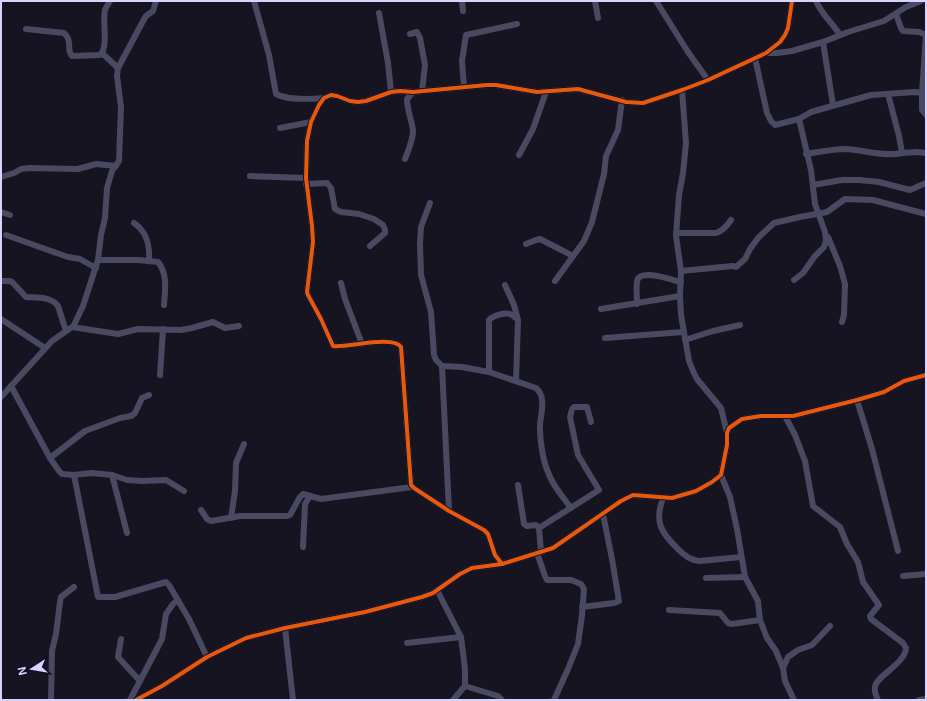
<svg xmlns="http://www.w3.org/2000/svg" width="927" height="701" viewBox="0 0 927 701" font-family="Inter,sans-serif">
<style>
.lines{fill:none;stroke-linecap:round;stroke-linejoin:round}
.minor{stroke:#4a4962;stroke-width:6}
.cycleway-casing{stroke:#130f26;stroke-width:6}
.cycleway{stroke:#e8590c;stroke-width:4}
</style>
<rect width="100%" height="100%" fill="#161421"/>
<g class="lines">
<!-- minor -->
<g class="minor">
<path d="M254,1L269,55L276,94C287,100 312,99 324,98"/>
<path d="M462,1L463,11"/>
<path d="M595,1L598,18"/>
<path d="M656,1L688,52L708,80"/>
<path d="M816,1C822,15 832,22 840,35"/>
<path d="M379,13L388,63L391,92"/>
<path d="M896,14L901,28L903,31L919,32L926,35"/>
<path d="M26,29L64,33C73,41 66,49 72,56L100,55C109,47 102,22 105,10C106,7 108,4 110,1"/>
<path d="M410,34L417,32L420,38L425,65L422,91"/>
<path d="M926,35L922,93V110L926,115"/>
<path d="M823,42L833,105"/>
<path d="M102,53L118,68"/>
<path d="M766,53H777L792,51L823,42L848,32L884,21L906,7L921,1"/>
<path d="M755,58L767,113L771,121L775,125L799,119L811,112L871,95L915,92L922,93"/>
<path d="M464,87L462,61L466,35L517,24"/>
<path d="M682,90L686,143L683,173L679,195L676,236L681,271L680,296L681,315L689,361L693,371L697,379L721,408L727,433"/>
<path d="M888,94L899,136L902,153L917,152L926,153"/>
<path d="M280,128L311,122"/>
<path d="M806,154C819,152 833,149 846,149C863,150 886,157 902,153"/>
<path d="M519,155L533,129L546,92"/>
<path d="M405,159C408,151 413,140 413,131C412,120 407,110 407,99L413,92"/>
<path d="M250,176L306,178"/>
<path d="M1,177L14,173L21,169L30,168L78,169L96,164L116,166"/>
<path d="M306,184L327,183L331,188L335,209L341,212L359,214L374,219L383,225L385,230V233L370,246"/>
<path d="M813,185L842,180H859L879,182L910,190L926,183"/>
<path d="M430,203L421,227L420,244L421,275L431,312L434,355L436,360L442,366L449,511"/>
<path d="M1,212L10,215"/>
<path d="M134,223C147,232 150,245 149,261"/>
<path d="M676,233H716C723,231 727,226 731,220"/>
<path d="M6,235L68,257L80,259L96,268"/>
<path d="M828,237L840,266L845,284L844,315L842,322"/>
<path d="M526,244L536,240L540,239L573,256"/>
<path d="M98,260H138L158,262C168,274 165,290 164,305"/>
<path d="M681,271L733,266L736,267L745,259L750,249L758,238L774,223L800,217L827,212L845,199L873,200L926,214"/>
<path d="M794,280L803,273L815,256L824,247L826,241L825,232L815,204L811,170L799,119"/>
<path d="M1,281H10L12,282L26,297C36,298 51,296 58,306L66,331"/>
<path d="M555,281L584,241L592,222L604,174L606,156L618,130L622,100"/>
<path d="M341,283L345,299L362,344"/>
<path d="M505,285L514,305L518,320L516,381"/>
<path d="M637,304C637,297 636,288 637,281C640,268 672,280 681,282"/>
<path d="M601,309L680,296"/>
<path d="M1,319L45,348"/>
<path d="M73,327L83,306L98,260L101,235L105,218L107,188L112,171L119,161L121,107L117,76L118,68L142,23L146,16L153,11L156,1"/>
<path d="M605,338L683,332"/>
<path d="M685,340L713,331L740,325"/>
<path d="M442,366L462,367L489,372L536,388C548,398 539,417 540,429C540,441 543,461 548,472C552,485 563,497 571,508"/>
<path d="M489,372V320C493,316 506,311 512,315C514,316 515,318 517,319"/>
<path d="M160,375L163,329"/>
<path d="M11,386L50,458L59,471L62,474L74,475L91,473L112,475L127,480L142,481L166,480L184,491"/>
<path d="M1,397L52,341L72,327L118,334L138,329L181,330L192,328L213,322L225,328L239,326"/>
<path d="M857,400L872,449L898,551"/>
<path d="M785,416L795,435L805,461L813,506L840,527L847,544L858,562L863,582L879,605L870,616L871,619L903,643L906,648C906,663 875,677 875,687C874,692 876,696 878,700"/>
<path d="M50,458L85,431L120,418L131,416L135,413L142,398L149,395"/>
<path d="M74,475L98,597H115L166,582L169,585L189,619L207,657"/>
<path d="M112,475L127,533"/>
<path d="M721,475L730,497L737,529L745,577L758,601L760,620L767,638L776,651L783,668L785,681L794,700"/>
<path d="M518,485L524,524L527,526L536,525L539,528"/>
<path d="M663,498C654,522 661,533 679,550C686,556 691,561 700,561L741,557"/>
<path d="M201,510L207,519L211,521L240,516H287L290,515L300,497L303,494L321,499L412,487"/>
<path d="M231,518L235,491L236,463L244,444"/>
<path d="M303,547L305,504L310,496"/>
<path d="M541,552L539,528L599,490L578,455L570,417L572,409L574,407H587L591,422"/>
<path d="M537,553L545,576L547,580H571L581,584L584,589L582,615L578,644L568,669L554,700"/>
<path d="M502,564L495,555L488,534L484,530L449,511L414,488L411,485L401,347C392,335 348,348 333,346L321,319L308,295L307,292L313,242L312,226L306,178L307,141L311,122L319,105L324,98L331,95L337,96L350,101L358,102L366,101L391,92L400,91L413,92L487,85H496L537,92L578,89L626,102L643,103L682,90L708,80L766,53L780,42L785,35L788,28L792,1"/>
<path d="M903,576L926,574"/>
<path d="M706,578L745,577"/>
<path d="M437,590L461,637L465,669V686L453,700"/>
<path d="M582,607L614,603L619,601L612,559L603,514"/>
<path d="M669,610L720,613L728,623L732,624L760,620"/>
<path d="M285,628L293,700"/>
<path d="M121,639L118,657L140,681"/>
<path d="M407,643L461,637"/>
<path d="M783,668L788,657L798,650L812,645L830,626"/>
<path d="M465,686L498,696L502,700"/>
<path d="M51,700L52,651L56,634L60,602L61,597L74,587"/>
<path d="M130,700L162,639L166,614L173,604L178,600"/>
<path d="M136,700L162,686L207,657L246,638L285,628L365,612L422,597L433,593L460,574L472,568L502,564L553,548L621,501L633,495L672,498L696,491L712,482L721,475L727,445V433L729,428L742,419L761,416H793L857,400L884,392L904,381L926,375"/>
<path d="M919,700L926,699"/>
</g>
<!-- cycleway casing -->
<g class="cycleway-casing">
<g id="cycleway">
<path d="M502,564L495,555L488,534L484,530L449,511L414,488L411,485L401,347C392,335 348,348 333,346L321,319L308,295L307,292L313,242L312,226L306,178L307,141L311,122L319,105L324,98L331,95L337,96L350,101L358,102L366,101L391,92L400,91L413,92L487,85H496L537,92L578,89L626,102L643,103L682,90L708,80L766,53L780,42L785,35L788,28L792,1"/>
<path d="M136,700L162,686L207,657L246,638L285,628L365,612L422,597L433,593L460,574L472,568L502,564L553,548L621,501L633,495L672,498L696,491L712,482L721,475L727,445V433L729,428L742,419L761,416H793L857,400L884,392L904,381L926,375"/>
</g>
</g>
<!-- cycleway -->
<use href="#cycleway" class="cycleway"/>
</g>
<!-- border -->
<rect width="927" height="701" fill="none" stroke="#d9d4ff" stroke-width="4"/>
<!-- north arrow -->
<g transform="translate(32 669) rotate(258)" stroke="#130f26" stroke-width="3" paint-order="stroke">
<path d="M0-3L7 15L0 10L-7 15Z" fill="#d9d4ff"/>
<text y="-6" font-size="11" font-weight="bold" text-anchor="middle" fill="#d9d4ff">N</text>
</g>
</svg>
